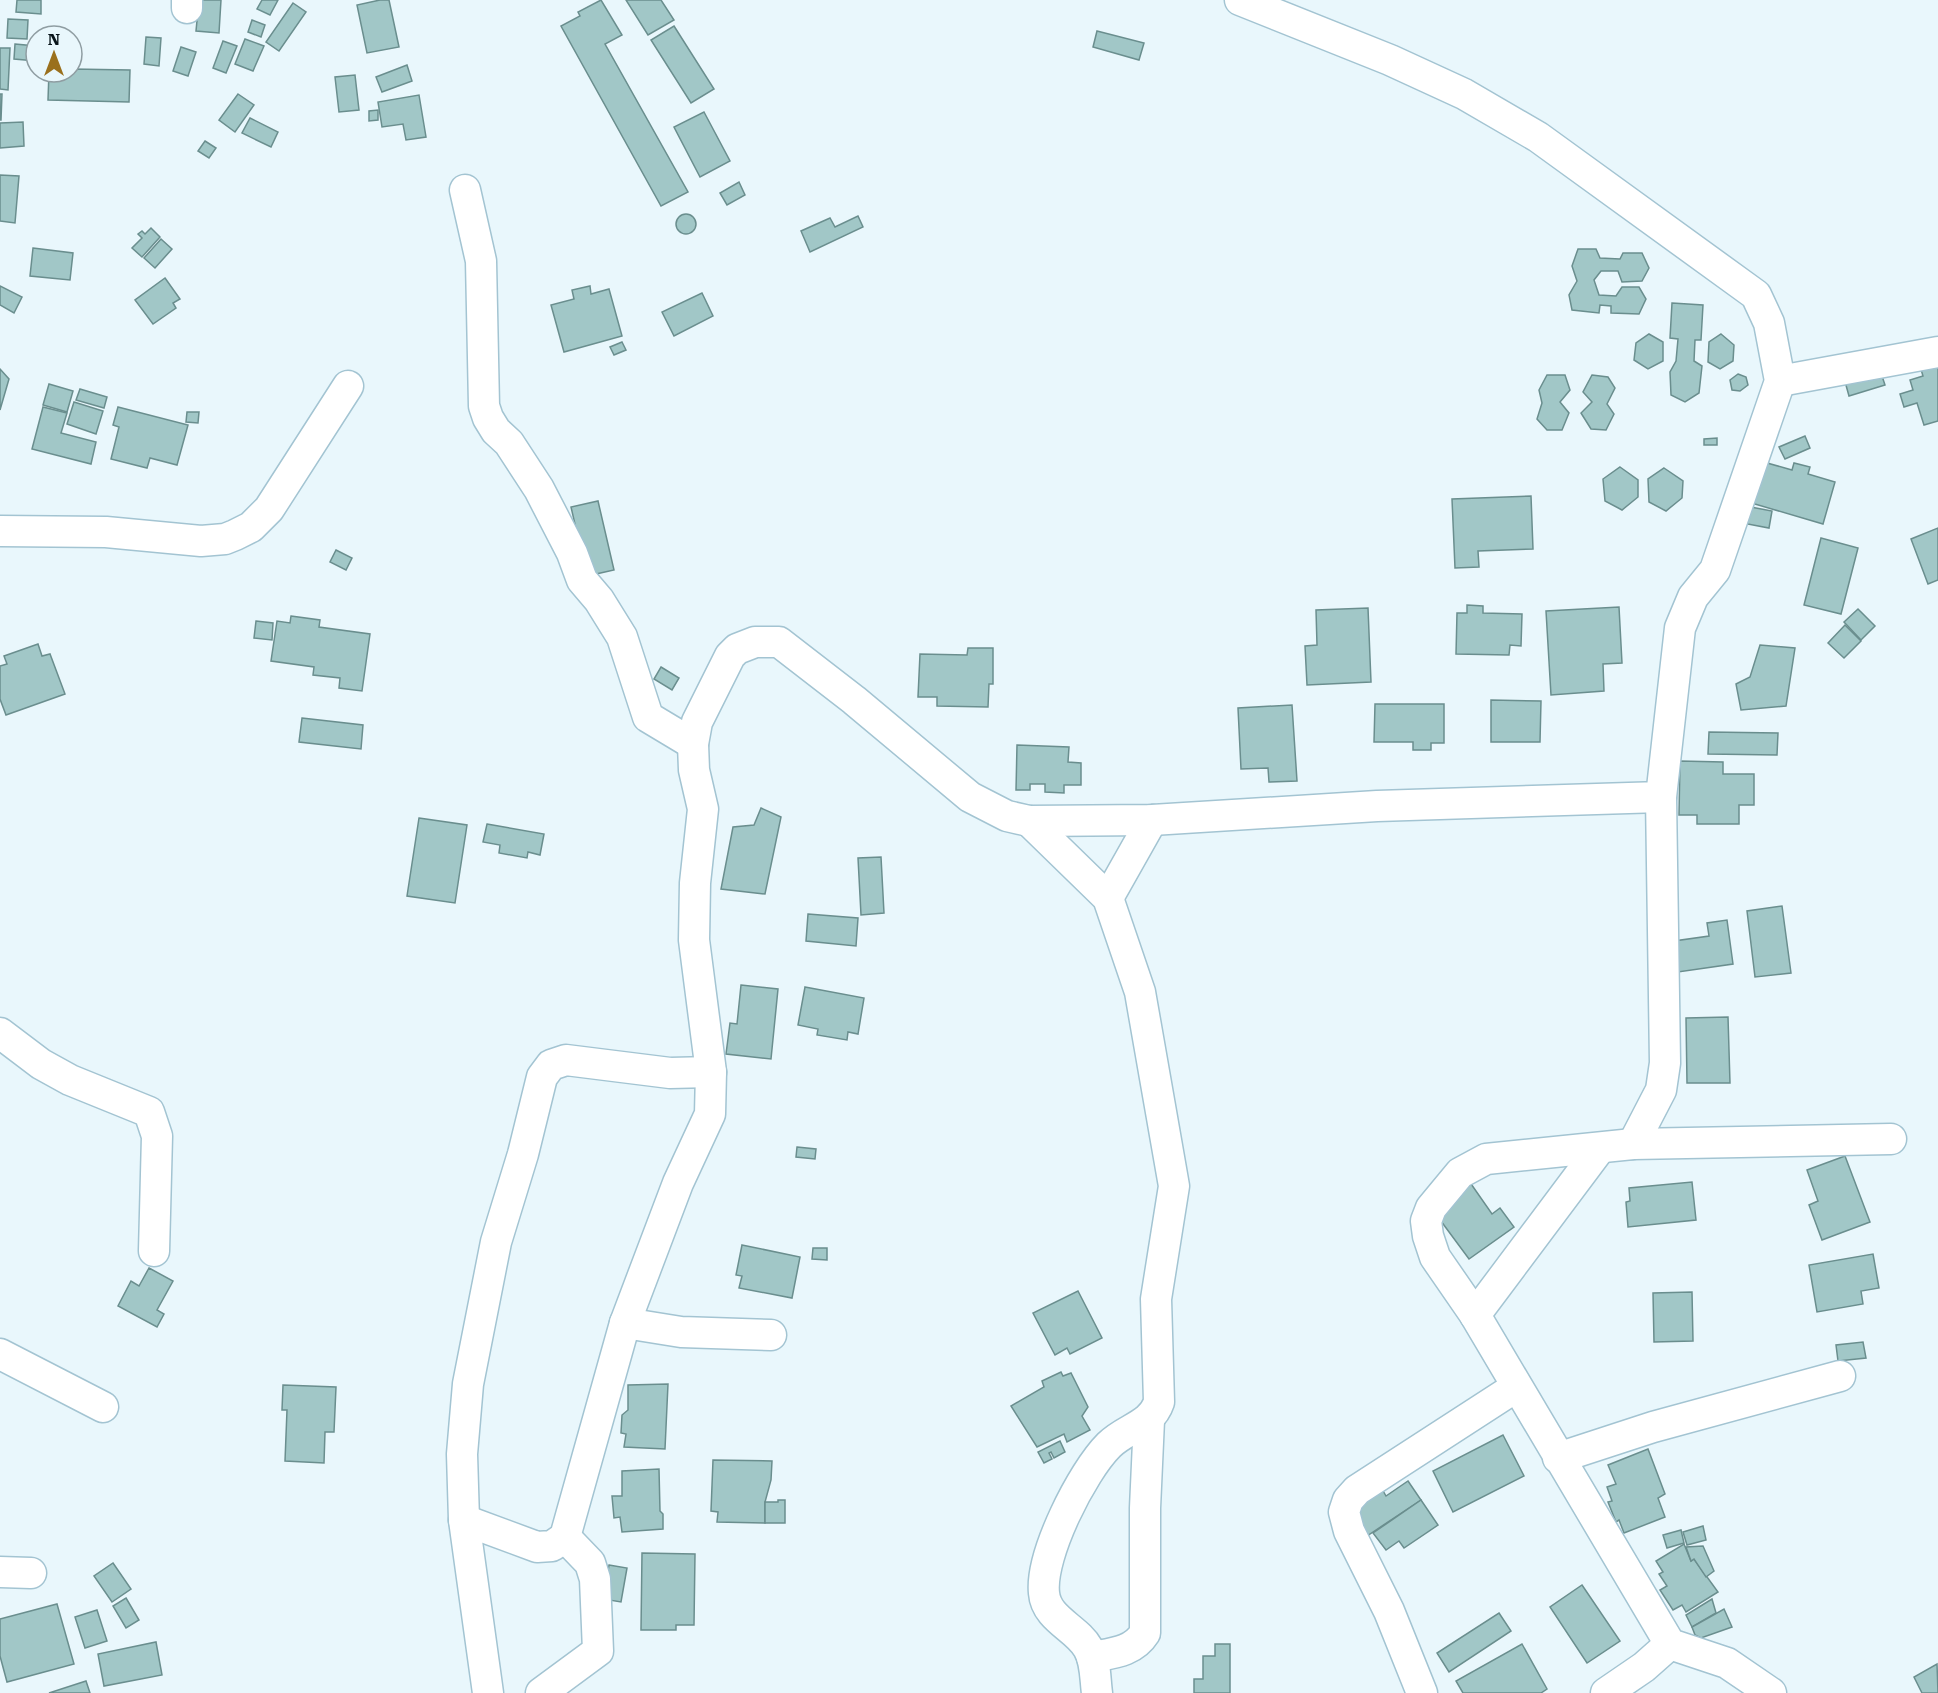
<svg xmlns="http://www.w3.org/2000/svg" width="1938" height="1693" viewBox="0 0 1938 1693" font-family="'Roboto Serif',serif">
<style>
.building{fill:#a1c7c7;stroke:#6a8e8e;stroke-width:1.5}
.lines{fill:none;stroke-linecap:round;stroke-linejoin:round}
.minor-casing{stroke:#a3c4d2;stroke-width:33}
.minor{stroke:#fff;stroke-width:30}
</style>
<rect width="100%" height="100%" fill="#e9f7fc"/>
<!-- building -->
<g class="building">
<path d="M17,0H41V14L16,12Z"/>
<path d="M199,0H221L219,33L196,31Z"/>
<path d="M262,0H278L270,15L257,9Z"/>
<path d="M380,0H389L399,47L367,53L357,5Z"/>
<path d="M601,0L622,35L605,44L688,192L661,206L561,26L580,16L578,12Z"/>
<path d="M626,0H661L674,20L648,35Z"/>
<path d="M293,3L306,12L279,51L266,42Z"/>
<path d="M8,19L28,20L27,39L7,38Z"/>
<path d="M252,20L265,25L261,37L248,32Z"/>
<path d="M674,26L714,89L691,103L651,40Z"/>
<path d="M1097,31L1144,43L1139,60L1093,47Z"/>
<path d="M146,37L161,38L159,66L144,64Z"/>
<path d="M245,39L264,46L253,71L235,64Z"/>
<path d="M223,41L237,46L226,73L213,68Z"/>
<path d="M15,44L36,46V61L14,59Z"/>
<path d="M181,47L196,52L188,76L173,71Z"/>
<path d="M0,48H10L8,90L0,89Z"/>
<path d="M407,65L412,81L382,92L376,77Z"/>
<path d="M72,69L130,70L129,102L48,100L49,72H72Z"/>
<path d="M355,75L359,110L339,112L335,77Z"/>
<path d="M0,94H2L1,120H0Z"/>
<path d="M238,94L254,105L235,132L219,120Z"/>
<path d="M419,95L426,137L406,140L403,124L382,127L378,102Z"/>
<path d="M378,110V120L369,121V111Z"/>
<path d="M704,112L730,161L700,177L674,127Z"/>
<path d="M250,118L278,132L271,147L242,133Z"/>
<path d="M23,122L24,146L0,148V123Z"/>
<path d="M205,141L216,148L209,158L198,151Z"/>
<path d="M0,175L19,176L15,223L0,221Z"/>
<path d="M739,182L745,195L727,205L720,193Z"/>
<circle cx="686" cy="224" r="10"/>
<path d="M858,216L863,227L810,252L801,231L830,218L835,227Z"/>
<path d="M151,228L160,237L142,257L132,248L142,238L138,234L142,231L145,234Z"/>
<path d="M161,239L172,249L155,268L144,258Z"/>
<path d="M33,248L73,253L70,280L30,276Z"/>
<path d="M1578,249H1596L1600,258L1620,259L1623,253H1642L1649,268L1642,281L1622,282L1618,271H1601L1594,280L1599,295L1616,296L1622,287H1639L1646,299L1639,314L1611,313V306L1600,305L1599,313L1572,310L1569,295L1577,281L1572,266Z"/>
<path d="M165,278L180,299L173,303L176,308L153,324L135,300Z"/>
<path d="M0,286L22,297L14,313L0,305Z"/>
<path d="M590,286L591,294L609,289L622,336L564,352L551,305L574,299L572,290Z"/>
<path d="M702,293L713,316L674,336L662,312Z"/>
<path d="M1672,303L1703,305L1701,340H1695L1694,361L1702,366L1699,393L1685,402L1671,395L1670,372L1676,361L1678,339L1670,338Z"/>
<path d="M1649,334L1663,342V361L1648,369L1634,360L1636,343Z"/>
<path d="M1721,334L1734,345L1733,361L1720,369L1708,362L1709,342Z"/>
<path d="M622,342L626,350L614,355L610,347Z"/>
<path d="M1938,361V421L1924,425L1917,403L1904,407L1900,394L1913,390L1910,380L1923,376L1920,366Z"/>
<path d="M1879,367L1885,385L1849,396L1844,378Z"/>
<path d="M0,369L9,379L0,410Z"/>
<path d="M1738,374L1746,377L1748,385L1740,391L1732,390L1730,380Z"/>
<path d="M1547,375H1565L1570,390L1560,402L1569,413L1562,430H1547L1537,419L1542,403L1539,390Z"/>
<path d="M1592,375L1608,377L1615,388L1607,404L1614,414L1606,430L1591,429L1581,413L1592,402L1583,392Z"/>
<path d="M49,384L73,391L67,412L43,405Z"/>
<path d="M80,389L107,397L104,408L76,400Z"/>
<path d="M74,402L103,411L96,434L67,424Z"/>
<path d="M43,407L67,413L61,433L96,442L91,464L32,449Z"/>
<path d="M118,407L188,425L177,465L150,458L147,468L111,459L119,427L113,425Z"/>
<path d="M187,412H199L198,423L186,422Z"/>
<path d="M1805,436L1810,448L1785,459L1779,447Z"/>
<path d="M1717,438V445H1704V439Z"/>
<path d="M1760,461L1792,470L1794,463L1810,467L1808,474L1835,482L1823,524L1748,502Z"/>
<path d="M1620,467L1638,480V497L1622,510L1605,501L1603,479Z"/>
<path d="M1664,468L1683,481L1682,498L1666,511L1649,502L1648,479Z"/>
<path d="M1531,496L1533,549L1478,551L1479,567L1455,568L1452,499Z"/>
<path d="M598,501L614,570L587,576L571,507Z"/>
<path d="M1740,505L1772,511L1769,528L1737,522Z"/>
<path d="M1938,528V580L1928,584L1911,539Z"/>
<path d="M1821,538L1858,548L1841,614L1804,605Z"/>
<path d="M336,550L352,558L346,570L330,562Z"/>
<path d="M1467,605L1483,606V613L1522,614L1521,646L1510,645L1509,655L1456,654L1457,613H1467Z"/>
<path d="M1619,607L1622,663L1603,664L1604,691L1551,695L1546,611Z"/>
<path d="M1368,608L1371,682L1307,685L1305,646L1317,645L1316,610Z"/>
<path d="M1858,609L1875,626L1861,640L1844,622Z"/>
<path d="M291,616L320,620L319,627L370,634L362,691L339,688L340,678L313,675L314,667L271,661L277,621L290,623Z"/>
<path d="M256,621L273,623L272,640L254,638Z"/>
<path d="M1845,625L1861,641L1844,658L1828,643Z"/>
<path d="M38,644L42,656L50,654L65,694L6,715L0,699V666L7,664L4,656Z"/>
<path d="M1760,645L1795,648L1786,706L1741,710L1736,684L1750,677Z"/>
<path d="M968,648H993V684H989L988,707L937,706V697H918L920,654L967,655Z"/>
<path d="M661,667L679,678L672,690L654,679Z"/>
<path d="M1491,700L1541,701L1540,742H1491Z"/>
<path d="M1375,704H1444V743H1431V750H1413V742H1374Z"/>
<path d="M1292,705L1297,781L1269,782L1268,768L1241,769L1238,708Z"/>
<path d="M302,718L363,725L361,749L299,742Z"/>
<path d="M1709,732L1778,733L1777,755L1708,754Z"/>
<path d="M1017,745L1069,747L1068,762L1081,763V785H1064V793L1045,792V784H1030V790H1016Z"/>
<path d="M1680,761L1723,762V774H1754V805H1739V824H1697V815H1679Z"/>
<path d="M761,808L781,817L765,894L721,889L733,827L754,825Z"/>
<path d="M419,818L467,825L455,903L407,896Z"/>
<path d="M487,824L544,834L540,855L528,852L527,858L499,853L500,845L483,842Z"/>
<path d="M881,857L884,913L861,915L858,858Z"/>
<path d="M1782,906L1791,973L1755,977L1747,911Z"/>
<path d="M808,914L858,918L856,946L806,941Z"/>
<path d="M1727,920L1733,964L1671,973L1667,942L1709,936L1707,923Z"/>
<path d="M741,985L778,989L771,1059L726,1054L730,1023L737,1024Z"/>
<path d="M805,987L864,998L858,1034L848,1032L847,1040L817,1035L818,1029L798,1025Z"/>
<path d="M1728,1017L1730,1083H1687L1686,1018Z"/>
<path d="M797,1147L816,1149L815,1159L796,1157Z"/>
<path d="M1845,1156L1870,1222L1822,1240L1809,1205L1818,1201L1807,1170Z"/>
<path d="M1469,1181L1492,1214L1500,1208L1514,1227L1469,1259L1435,1213Z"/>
<path d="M1692,1182L1696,1220L1628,1227L1626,1202L1630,1201L1629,1188Z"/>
<path d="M742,1245L800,1257L792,1298L739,1288L742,1276L736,1275Z"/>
<path d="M813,1248H827V1260L812,1259Z"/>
<path d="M1873,1254L1879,1288L1861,1291L1863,1304L1817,1312L1809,1265Z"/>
<path d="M149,1268L173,1281L157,1310L164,1314L157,1327L118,1306L131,1281L139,1286Z"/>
<path d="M1078,1291L1102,1338L1070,1354L1067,1348L1055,1355L1033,1313Z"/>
<path d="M1692,1292L1693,1341L1654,1342L1653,1293Z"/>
<path d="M1863,1342L1866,1358L1838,1361L1836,1345Z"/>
<path d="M1061,1372L1063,1376L1071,1373L1088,1407L1082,1416L1090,1430L1067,1442L1064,1434L1037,1447L1011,1406L1044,1387L1042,1381Z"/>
<path d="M668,1384L665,1449L624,1447L626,1434L621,1433L622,1415L628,1410V1385Z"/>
<path d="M283,1385L336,1387L334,1432H325L324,1463L285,1461L287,1410H282Z"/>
<path d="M1503,1435L1524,1476L1453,1512L1433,1471Z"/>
<path d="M1060,1441L1065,1452L1054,1458L1051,1452L1049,1453L1052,1459L1044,1463L1038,1452Z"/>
<path d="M1648,1449L1665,1494L1658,1498L1665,1517L1624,1533L1619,1520L1616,1522L1608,1502L1612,1501L1607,1487L1616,1484L1608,1465Z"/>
<path d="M713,1460L772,1461L771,1480L765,1502V1523L717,1522L718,1512L711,1511Z"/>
<path d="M659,1469L660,1511L663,1514V1529L622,1532L620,1517L614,1518L612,1496H622V1471Z"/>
<path d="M1408,1481L1421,1500L1367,1536L1350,1511L1382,1489L1386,1496Z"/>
<path d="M778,1500H785V1523H765V1502H778Z"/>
<path d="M1421,1500L1438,1525L1404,1548L1399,1541L1386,1550L1373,1533Z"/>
<path d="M1703,1526L1706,1540L1687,1545L1683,1532Z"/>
<path d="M1681,1530L1684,1543L1667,1548L1663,1535Z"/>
<path d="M1684,1544L1691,1561L1694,1559L1718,1592L1686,1612L1682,1605L1673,1610L1660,1590L1667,1586L1659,1574L1663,1572L1656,1561Z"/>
<path d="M1703,1546L1714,1571L1706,1577L1694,1559L1691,1561L1686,1547Z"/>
<path d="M642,1553L695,1554L694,1625H676V1630H641Z"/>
<path d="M113,1563L131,1589L112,1602L94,1576Z"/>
<path d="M609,1565L627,1568L621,1602L603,1599Z"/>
<path d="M1582,1585L1620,1641L1587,1663L1550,1607Z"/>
<path d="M126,1598L139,1620L126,1628L113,1606Z"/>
<path d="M1712,1599L1716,1613L1692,1627L1686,1615Z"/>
<path d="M57,1604L74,1664L7,1682L0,1656V1619Z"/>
<path d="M1724,1609L1732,1627L1701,1638L1695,1635L1692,1627Z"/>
<path d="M97,1610L107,1641L85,1648L75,1617Z"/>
<path d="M1499,1613L1511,1631L1449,1672L1437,1653Z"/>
<path d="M156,1642L162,1675L104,1686L98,1654Z"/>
<path d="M1215,1644H1230V1693H1194V1679H1203V1656H1215Z"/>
<path d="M1522,1644L1547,1689L1541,1693H1463L1456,1681Z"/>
<path d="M1937,1664L1938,1693H1922L1914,1677Z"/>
<path d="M86,1681L90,1693H49Z"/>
</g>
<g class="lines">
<!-- minor casing -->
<g class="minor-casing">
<g id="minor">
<path d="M187,8V0"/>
<path d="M465,190L481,261L484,406L488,418L496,431L509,443L539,489L572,553L582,580L599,600L622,637L648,717L693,744"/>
<path d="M1780,381L1938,352"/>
<path d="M0,531L106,532L201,541L225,539L235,535L251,527L269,509L348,386"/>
<path d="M1029,821L1108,898L1140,992L1174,1186L1156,1299L1159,1402C1151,1426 1126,1428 1109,1445C1082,1472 1040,1555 1044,1593C1046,1619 1077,1628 1088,1648C1096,1661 1095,1679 1097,1693"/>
<path d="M1108,898L1152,820"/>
<path d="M0,1033L41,1064L70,1080L149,1112L157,1136L154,1251"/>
<path d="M1633,1144L1661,1090L1665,1063L1661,797"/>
<path d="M1475,1315L1600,1148"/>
<path d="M625,1323L681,1332L771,1335"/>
<path d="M0,1354L103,1407"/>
<path d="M1558,1458L1653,1427L1840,1376"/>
<path d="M464,1520L537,1547L552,1546L565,1537L625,1323L678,1183L710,1114L711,1072L694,940L695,883L703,809L694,770L693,744L697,722L730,656L737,649L755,642H779L854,700L970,797L1007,816L1029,821L1152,820L1377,806L1661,797L1680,628L1693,597L1715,570L1780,381L1769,323L1756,295L1538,137L1464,94L1390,60L1240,0"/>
<path d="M0,1572L31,1573"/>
<path d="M1092,1657C1113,1653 1133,1652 1145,1633V1508L1149,1420"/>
<path d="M488,1693L464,1520L462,1454L468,1384L496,1242L523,1154L542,1077L551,1065L566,1060L670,1073L711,1072"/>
<path d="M541,1693L598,1651L595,1579L590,1563L565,1537"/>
<path d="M1422,1693L1389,1611L1349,1531L1344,1512L1348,1500L1357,1490L1516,1387"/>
<path d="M1606,1693L1644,1667L1670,1644"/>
<path d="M1771,1693L1727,1663L1670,1644L1475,1315L1435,1257L1428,1236L1426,1221L1431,1208L1460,1173L1486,1159L1633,1144L1891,1139"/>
</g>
</g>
<!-- minor -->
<use href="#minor" class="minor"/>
</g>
<!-- north arrow -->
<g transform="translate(54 54)"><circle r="28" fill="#e9f7fc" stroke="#8f9da2" stroke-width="1.5"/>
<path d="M0-4.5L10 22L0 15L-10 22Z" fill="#9a701d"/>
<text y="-9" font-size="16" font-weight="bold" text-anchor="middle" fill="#09151a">N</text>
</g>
</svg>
